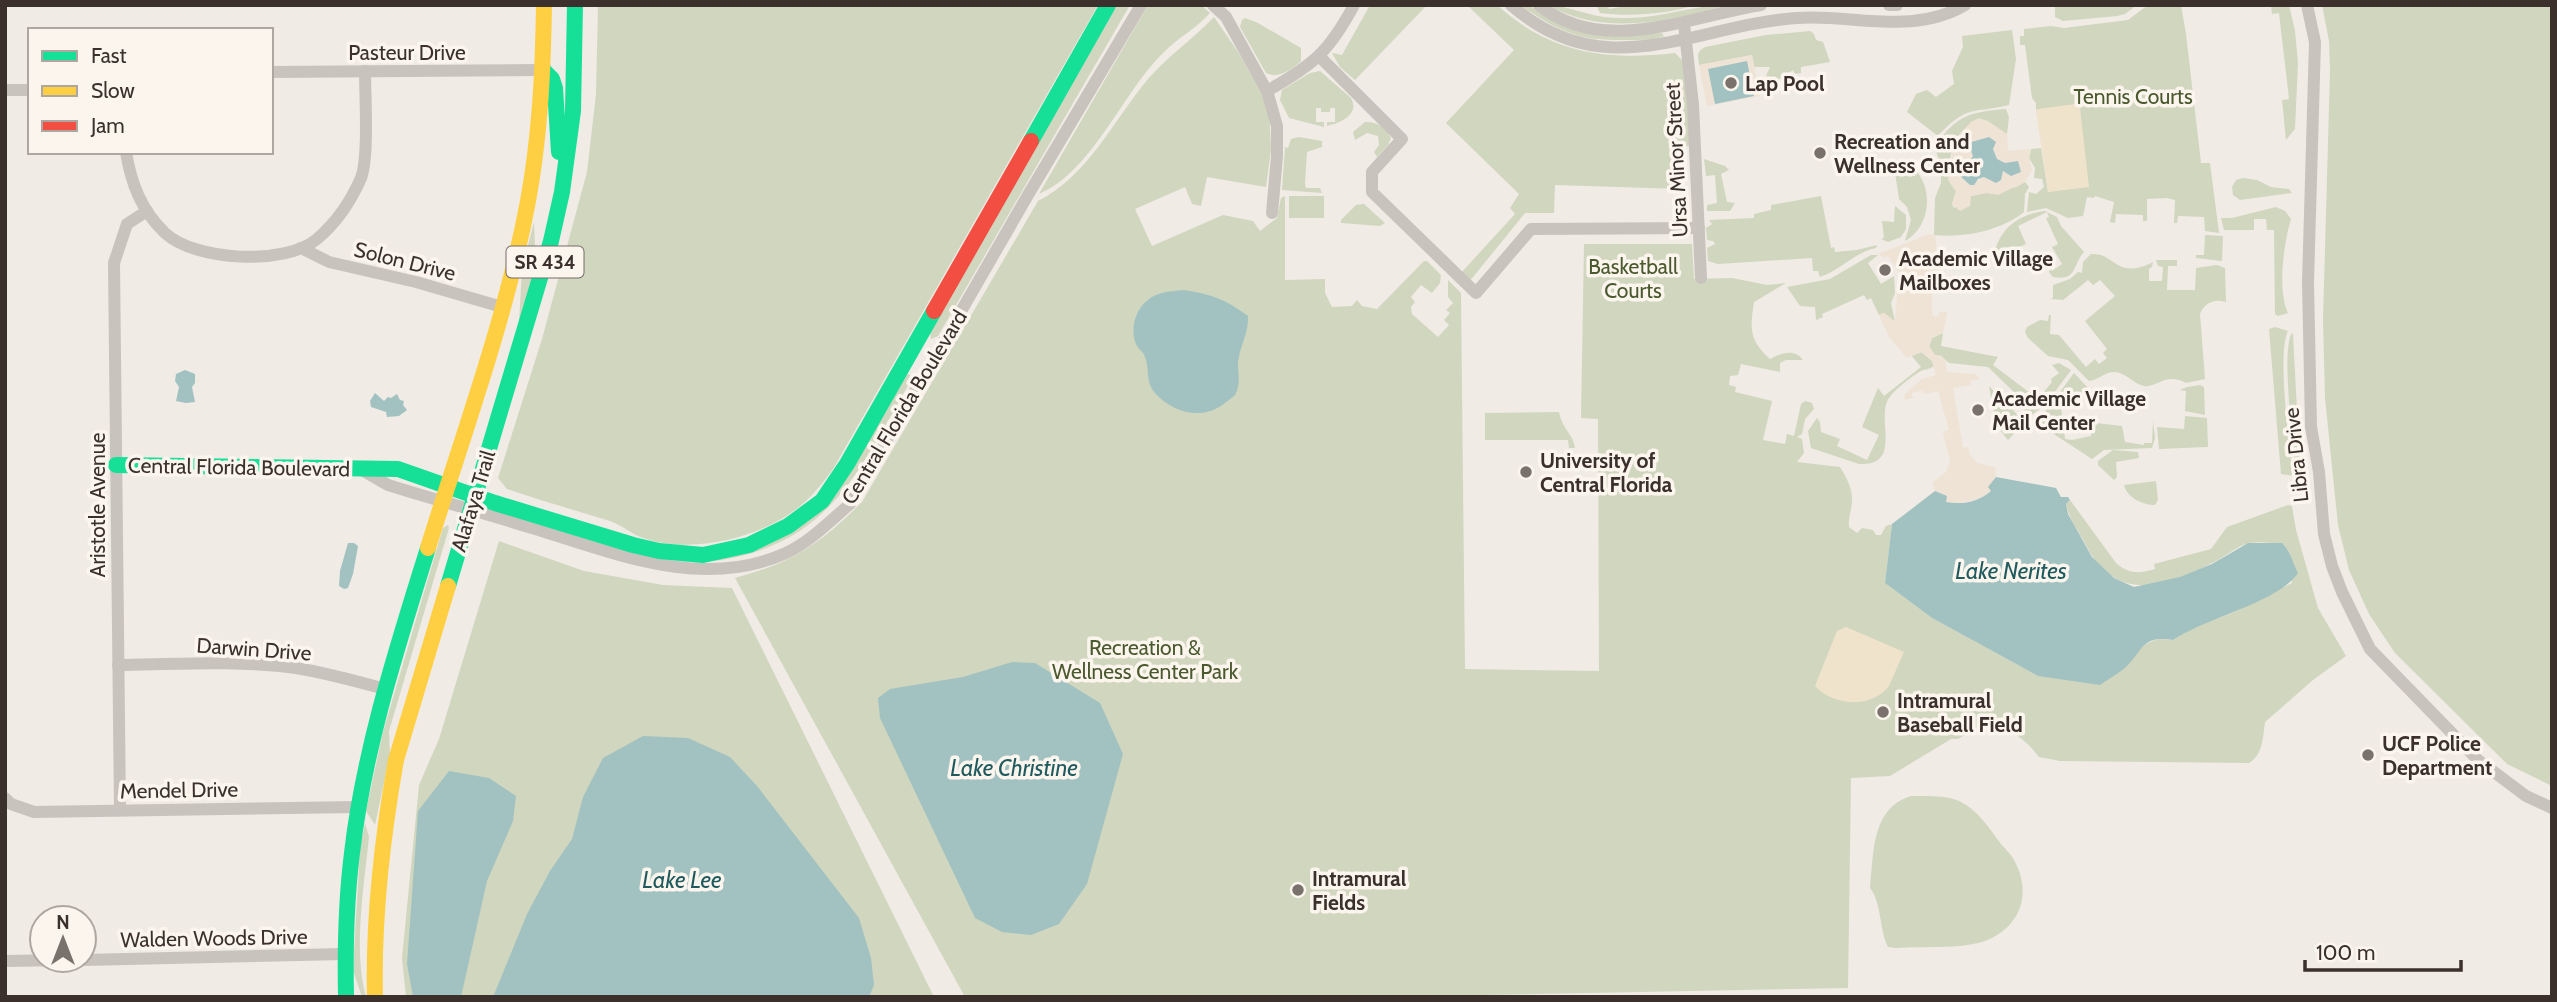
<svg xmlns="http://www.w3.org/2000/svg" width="2557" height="1002" viewBox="0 0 2557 1002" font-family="Cabin,sans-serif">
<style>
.green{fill:#d1d6bf}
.sand{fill:#efe3cc}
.plaza{fill:#eee3d5;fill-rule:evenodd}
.water{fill:#a1c2c1}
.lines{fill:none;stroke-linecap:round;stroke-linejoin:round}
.street{stroke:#c9c3be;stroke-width:12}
.fast{stroke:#16e098;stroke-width:16}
.slow{stroke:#ffcf43;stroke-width:16}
.jam{stroke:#f24e42;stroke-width:16}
.poi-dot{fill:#7a716c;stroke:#fbf5ee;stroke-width:2.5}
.labels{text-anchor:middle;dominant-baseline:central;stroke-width:7;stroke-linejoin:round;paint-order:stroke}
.shield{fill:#fbf5ee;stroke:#756b66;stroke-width:2}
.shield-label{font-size:19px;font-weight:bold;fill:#3b302b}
.street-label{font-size:21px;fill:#3b302b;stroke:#fbf5ee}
.poi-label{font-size:21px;font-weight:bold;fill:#3b302b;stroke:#fbf5ee;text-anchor:start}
.park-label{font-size:21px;fill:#4a5a2e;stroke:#fbf5ee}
.water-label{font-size:23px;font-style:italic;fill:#1f5a5e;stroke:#fbf5ee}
</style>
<rect width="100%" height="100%" fill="#f0ebe5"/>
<!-- green -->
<g class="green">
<path d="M598,5H1098L833,469C821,485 809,501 792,512C753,540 689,554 643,538C633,535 622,525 610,521C575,510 541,501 507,489L498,478L542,339L587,172L596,94Z"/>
<path d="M1117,5H1130L938,336L931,339L930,332Z"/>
<path d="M1148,5H1201L1210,13C1197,28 1179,37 1165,51C1122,92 1094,170 1039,194Z"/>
<path d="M1370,5H1427L1355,80L1340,67L1332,53L1342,55Z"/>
<path d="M1467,5H1497C1550,53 1605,61 1675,53L1684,62L1691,143L1689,146L1679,148L1681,189L1555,185L1554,213H1525L1469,282L1461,273L1515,214L1510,208L1519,194L1446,123L1514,50Z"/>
<path d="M1520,5C1539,5 1555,25 1574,30C1603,38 1633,35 1662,33L1664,36C1655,40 1642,40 1632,40C1580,41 1563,34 1520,5Z"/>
<path d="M1548,5C1562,5 1572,10 1586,13C1598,17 1611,18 1624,18C1659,19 1692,5 1727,5C1670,21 1604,37 1548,5Z"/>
<path d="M1596,5H1608L1609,9L1633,5H1696C1665,14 1632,17 1600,13Z"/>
<path d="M2055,5H2137L2125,14L2117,16L2063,21L2055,17Z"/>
<path d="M2148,5H2181L2186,34L2201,163H2210L2219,233L2205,231L2204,217L2178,216L2177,223H2174L2175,200L2167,198L2147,199V221H2143V215L2116,214L2115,223L2110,222L2114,202L2095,196L2094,198L2087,197L2083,216L2068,218L2046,208L2027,212L2029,192L2036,194L2044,187L2042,179L2034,178L2035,168L2029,158L2031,149L2041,148L2048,192L2089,186L2038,109L2036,111V103L2032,98L2025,45H2020V36H2024V29L2051,26L2064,28L2128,20Z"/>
<path d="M2271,5H2289L2295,31L2298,63L2295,129L2286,140L2282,100L2289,99L2279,13L2272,14Z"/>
<path d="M2322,5H2552V786L2507,764L2395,653L2369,614L2349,570L2338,525L2325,398L2323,320L2330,71L2329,41Z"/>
<path d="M1214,17L1238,52L1269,106L1271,149L1266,187L1207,177L1201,206L1192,204L1185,187L1135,209L1152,246L1223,215L1253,221L1260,231L1277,218L1281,198L1285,196V280L1325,279V293L1332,307L1352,306L1357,300L1362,306L1377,309L1424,261H1427L1441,275L1440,283L1432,293L1421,285L1411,297L1415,302L1411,307L1412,314L1438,337L1449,325L1444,320L1450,313L1446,310L1453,303L1448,297V280L1461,293L1465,669L1599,671L1598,419L1581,418L1584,244H1692L1694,279L1732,278L1767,285L1786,283L1754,302C1750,329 1749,340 1770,359C1781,353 1795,348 1803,360H1786L1780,363V372L1741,364L1738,375L1730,376L1729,385L1736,387L1735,392L1772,401L1763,440L1785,444L1787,434L1794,436L1801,404L1805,401L1812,403L1814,409L1805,419L1802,434L1797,437L1802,439L1804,453L1797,462L1840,467C1846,477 1852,487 1852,499C1852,509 1848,517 1849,527L1857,533L1862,528L1873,530L1876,535H1881L1886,526L1892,524L1885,583L1932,618L2038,676L2127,666C2140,647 2148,636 2173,640L2190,628L2230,614L2292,583L2282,544C2272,543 2260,541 2250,543C2237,545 2224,558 2212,563C2166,587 2116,603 2087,547C2080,533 2069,520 2066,504L2070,500L2116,563C2128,574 2140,574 2155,569L2154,564L2211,549L2227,527L2288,505L2292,506L2296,530L2318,608L2346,656L2313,680L2265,722C2263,737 2263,755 2249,763L2060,761L2039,757C2022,735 2011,730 1984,724L1958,739H1951L1890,776L1851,778L1848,988L1375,997H965L735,578C792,563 820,544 862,502L1038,201C1088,176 1113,121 1148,79C1168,56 1193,39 1214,17Z"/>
<path d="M1245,18L1256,22L1301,48V61C1292,70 1277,79 1266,73L1240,27L1242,20Z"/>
<path d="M2012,30L2016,59L2009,105C1971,114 1968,104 1938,136L1907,112L1916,94L1927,90L1936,97L1954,84L1952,71L1963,47L1962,36Z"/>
<path d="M1810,31L1814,34L1816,40L1823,42L1830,62L1801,67V73L1795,74L1793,70L1769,86L1766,76L1770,67H1754L1752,55L1699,65C1698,56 1696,52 1705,47L1766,35Z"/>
<path d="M1320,71L1351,98C1360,114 1341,123 1327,126V122H1335V108H1330V112H1321V108H1316V122H1324V127L1289,118L1280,100L1282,90L1310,73Z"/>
<path d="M2006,109L2009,117L2007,134L1998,129L1971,122C1967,129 1959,133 1956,140C1949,156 1945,177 1956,191L1952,204L1954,208L1971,196L2016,187L2025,182L2029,187L2025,194L2024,212C2000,231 1964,238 1934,235L1935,198L1941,183V169L1935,146C1957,115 1970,112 2006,109Z"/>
<path d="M1365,122C1376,121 1386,128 1391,138L1388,145L1377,157L1374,152L1379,145L1378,136L1367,133L1355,140L1353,132Z"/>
<path d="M1299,137L1322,141V147L1307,152L1305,184L1306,188H1320L1322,193L1282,190L1285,147L1288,148L1291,139Z"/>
<path d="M1704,159L1725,166L1729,170L1721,174L1727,202L1735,203L1730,211H1707V205L1717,203L1715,175L1706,176Z"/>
<path d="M1893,159C1934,165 1938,223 1905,241L1911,220L1907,207L1899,199Z"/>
<path d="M2243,178L2257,180L2271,187L2289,189L2292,193L2240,200L2233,195L2232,187L2236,180Z"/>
<rect x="1289" y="196" width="35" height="22"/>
<path d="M1821,196L1831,248L1834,247L1835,252L1857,250L1877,245L1876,248C1855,252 1841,270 1820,277L1818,271H1813L1812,258L1718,264L1708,261L1707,248L1715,244L1713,241L1707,240L1706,228L1712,224L1709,220L1754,218V214L1771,210V205Z"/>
<path d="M1364,204L1385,223L1380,226L1341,223V220L1356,205Z"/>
<path d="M1895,206L1906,215V229L1901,237L1888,242L1881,239L1884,238L1882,221L1894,222Z"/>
<path d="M2276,207L2285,211L2291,219C2284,242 2277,290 2288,313L2278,316L2275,314L2274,230H2267L2266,219H2254V230H2224L2221,218H2232Z"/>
<path d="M2045,211L2057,217L2061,226L2084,252C2072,265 2078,281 2053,277L2049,272L2050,269L2052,271L2062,264L2052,247L2058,244L2046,218L2049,217L2047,212L2018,226L2026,244L1999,257L1995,250C2002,227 2020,214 2045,211Z"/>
<path d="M534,222L536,270L519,323L522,269Z"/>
<path d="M2205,235L2223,236L2222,261L2196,258V255H2204Z"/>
<path d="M2091,254C2115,252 2116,281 2153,262L2152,267L2149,269V281H2162L2163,267L2158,266L2156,260H2177V266H2168L2167,290H2195L2196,268L2217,265L2225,268L2226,302C2214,298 2204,303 2200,314L2205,379L2186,383C2166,372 2157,388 2144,386C2133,384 2126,372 2114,372C2105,372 2098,380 2089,381L2068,360L2048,356L2028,338L2025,332L2027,327L2040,320L2048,321L2049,315H2051L2050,334L2059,335L2086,367L2095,359L2099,364L2107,358L2103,353L2107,349L2085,321L2115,296L2100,280L2093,285L2088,280L2063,300L2050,299L2053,298V285L2070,279L2078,272L2082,273L2083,262Z"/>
<path d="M1871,255H1878L1868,263L1881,284L1894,276L1895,293L1891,303L1895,322L1884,313L1879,315L1871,298L1867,300L1864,295L1822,314L1823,317L1816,320L1815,307L1800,306L1787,287L1830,279Z"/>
<path d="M2275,327L2288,331C2277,352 2289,441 2292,469L2296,474L2294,476L2281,474L2269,329Z"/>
<path d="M1943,333L1941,346L1998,357L1993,365L2038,399L2052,382L2051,379L2059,373L2052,365L2059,363L2071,370L2046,404L2029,417L2020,404L2026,401L2022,391L2016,394L1988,367L1949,363L1941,356L1935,355L1929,346L1932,338Z"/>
<path d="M2292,333L2293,334L2300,468L2295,463C2293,440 2281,349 2292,333Z"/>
<path d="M1921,352L1932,361L1934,366C1929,370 1924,369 1919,372C1910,378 1895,389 1889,398C1875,418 1904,466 1859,464L1811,448L1808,431L1817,418L1820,422L1821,432L1840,439L1837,446L1867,460L1879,435L1862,427L1878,388L1884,396L1921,367L1911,355Z"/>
<path d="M2074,373L2089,389L2091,405L2089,406L2087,397L2060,400L2065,439L2072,440L2091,436L2090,416L2095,415L2096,423L2122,426L2125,442L2144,445V443H2152L2153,421L2155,438L2152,448L2104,450L2092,459L2037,423Z"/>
<path d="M907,374L910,375L911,380C858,474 826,550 705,562L796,529Z"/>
<path d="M2200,385L2204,387L2205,415L2185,411L2186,391L2180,390L2187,387Z"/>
<path d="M1989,386L2005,403L2010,400L2013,410L2024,423L2008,440L1996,425Z"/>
<path d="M1559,412C1562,429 1574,435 1575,448H1569L1568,440H1485V413Z"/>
<path d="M2185,416L2207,418L2208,447L2159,449L2157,427L2184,429Z"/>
<path d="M2113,450L2138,452L2139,458L2116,462L2117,477L2114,480L2098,465V461Z"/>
<path d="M2156,481L2158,500L2155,505C2143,505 2127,498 2124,485Z"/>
<path d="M448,525L449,528L389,731L390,754L375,825L366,811L383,732L443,528Z"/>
<path d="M499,541L584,571L663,585L732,588L934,997H406L402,958L419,785L439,739Z"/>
<path d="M1911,796C1927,796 1945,795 1959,801C1978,810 1989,828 2001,844C2005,849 2011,854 2014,860C2031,890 2023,922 1992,938C1970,950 1923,946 1896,948L1888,947C1879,929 1882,903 1870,888C1874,854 1871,808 1911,796Z"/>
<path d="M365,823L369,837C364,887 353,949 366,997H362L353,970L360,849Z"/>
</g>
<!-- sand -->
<g class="sand">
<path d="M2075,104L2080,108L2089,187L2048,192L2036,111L2038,109Z"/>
<path d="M1846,627L1904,652L1889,686C1871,709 1834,706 1815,686L1837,631Z"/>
</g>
<!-- plaza -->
<g class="plaza">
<path d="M1752,55L1760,96L1707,106L1699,65Z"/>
<path d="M1979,118L1988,121L2007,134L2008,151L2031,149L2029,158L2032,170L2025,182L1998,195L1986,193L1971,196L1970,206L1960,211L1952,204L1956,192L1948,180L1949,165L1957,137L1971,122ZM1989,137L1997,159L2005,163L2018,161L1991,181L1984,177L1970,185L1959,175L1973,156L1968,146L1975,140L1979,141Z"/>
<path d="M1929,234L1935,235L1938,261L1947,290L1932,291V315L1936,317L1940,312H1947L1943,333L1932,338L1929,347L1935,355L1945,359L1947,372L1975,374L1980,379L1970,381L1971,385L1953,388L1963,448L1968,447L1970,455L1977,463L1995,467L1996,477L1992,491L1978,499L1961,503L1945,502L1947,496L1935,491L1932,483L1946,472L1950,461L1943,432L1949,430L1938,391L1924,394L1923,390L1912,393L1913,398L1905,400L1904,395L1922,379L1936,375L1932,361L1922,352L1907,358L1889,337L1879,315L1884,313L1895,321L1899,273L1888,256L1884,258L1878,254Z"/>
</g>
<!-- water -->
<g class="water">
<path d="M1747,61L1754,96L1715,104L1708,69Z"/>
<path d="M1989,137L1996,142L1993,149L1997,159L2005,163L2018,161L2021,172L2011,176L2003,171L2001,180L1996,183L1984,177L1978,179L1974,185H1970L1959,175L1961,165L1969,162L1973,156L1968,143Z"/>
<path d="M1183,290C1211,294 1225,299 1248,316C1249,334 1239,347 1238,363C1238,374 1241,385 1235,395C1234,396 1228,401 1226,402C1204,421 1174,414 1155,393C1145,381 1150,370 1145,357C1144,352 1138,349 1136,344C1128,323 1140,298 1162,293C1168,291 1176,291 1183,290Z"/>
<path d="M185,370L195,374V383L192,387L195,402L186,403L176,401L179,387L175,381L176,374Z"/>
<path d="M375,393L384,401L388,397L391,398L397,394L400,400L404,401L403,405L407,410L399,416L387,417L386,412L371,407L370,401Z"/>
<path d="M1996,477L2056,488L2061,497H2068L2070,500L2066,504L2068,514L2092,557L2114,578L2134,587L2180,577L2212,564L2248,543H2282C2293,556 2291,560 2298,573C2279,602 2205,618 2173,640C2143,635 2144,648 2128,665C2120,673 2108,679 2100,685L2038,676L1932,618L1885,583L1892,524L1935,491L1947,496L1946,502C1963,505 1978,502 1991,491L1988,487Z"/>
<path d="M348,543H354L358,546L353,574L348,588L344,589L339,586L340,571Z"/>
<path d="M1012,662L1035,663L1100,703L1123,754L1087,884L1059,924L1031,935L1002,932L975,918L880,718L878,698L890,689L963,677Z"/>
<path d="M643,736L688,738L730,757L757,786L859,918L871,958L874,985L869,997H493L527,914L550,871L572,839L583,797L603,758Z"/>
<path d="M449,771L489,778L516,796L513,821L487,881L461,997H413L407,964L418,811Z"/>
</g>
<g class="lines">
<!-- street -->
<g class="street">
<path d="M1213,5L1226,17L1267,91L1277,126V156L1272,213"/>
<path d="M1511,5C1605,88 1694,25 1797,18C1854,14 1912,36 1965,5"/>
<path d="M1539,5C1603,57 1690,16 1761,5"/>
<path d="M1889,5H1897"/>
<path d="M2307,5L2315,42L2308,282L2311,427L2319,472L2324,534L2332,566L2342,592L2370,649L2478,760L2526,796L2552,808"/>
<path d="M1684,24L1693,105L1701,278"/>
<path d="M1320,57L1402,139L1372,172V192L1476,293L1531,229L1699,228"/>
<path d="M271,72L543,70"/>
<path d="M5,90H30"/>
<path d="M1267,91C1313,65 1329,52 1354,5"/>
<path d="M126,152C131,183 141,210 165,233C195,261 285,266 317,239C336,223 351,201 361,178C369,157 365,96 365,71"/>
<path d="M301,248L329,262L416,282L502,307"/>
<path d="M362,470L388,485C436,500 484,513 532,528C614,553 702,591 786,553C810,542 830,521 850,504L1028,195L1141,5"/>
<path d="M118,665C177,664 237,660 296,668C326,673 356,681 385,689"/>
<path d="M5,798L11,804L34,812L358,807"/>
<path d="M120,810L114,263L127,224L147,211"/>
<path d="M84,960L345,954"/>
<path d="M5,961L68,960"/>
</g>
<!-- fast -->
<g class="fast">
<path d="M543,70L552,79L555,88L559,152"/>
<path d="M1031,141L1108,5"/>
<path d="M116,465L398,469L495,503L633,545L659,551L703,555L749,545L788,526L822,501L847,464L934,311"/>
<path d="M448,586L551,241L562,192L573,111L575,5"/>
<path d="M346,997C345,949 346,901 352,853C364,749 397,648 428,548"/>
</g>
<!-- slow -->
<g class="slow">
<path d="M428,548C463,434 506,319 528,201C540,136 543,71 544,5"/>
<path d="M375,997C373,917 382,839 396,760L448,586"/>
</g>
<!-- jam -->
<path class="jam" d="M934,311L1031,141"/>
</g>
<!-- markers -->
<g class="poi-dot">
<circle cx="1731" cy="83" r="7"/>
<circle cx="1820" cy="153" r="7"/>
<circle cx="1885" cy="270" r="7"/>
<circle cx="1978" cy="410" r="7"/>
<circle cx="1526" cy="472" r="7"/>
<circle cx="1883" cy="712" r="7"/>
<circle cx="2368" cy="755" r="7"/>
<circle cx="1298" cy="890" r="7"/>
</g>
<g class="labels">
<!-- shield labels -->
<rect class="shield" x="506.5" y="246.5" width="77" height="31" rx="5"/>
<g class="shield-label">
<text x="545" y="262">SR 434</text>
</g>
<!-- street labels -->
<g class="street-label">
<text x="407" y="52">Pasteur Drive</text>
<text transform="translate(1676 160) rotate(-93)">Ursa Minor Street</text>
<text transform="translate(405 261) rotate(14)">Solon Drive</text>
<text transform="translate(904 407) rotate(-59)">Central Florida Boulevard</text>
<text transform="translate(2296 455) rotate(-96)">Libra Drive</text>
<text transform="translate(239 467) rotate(1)">Central Florida Boulevard</text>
<text transform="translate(473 501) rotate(-73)">Alafaya Trail</text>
<text transform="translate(97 505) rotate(-90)">Aristotle Avenue</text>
<text transform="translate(254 649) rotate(4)">Darwin Drive</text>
<text transform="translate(179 790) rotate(-1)">Mendel Drive</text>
<text transform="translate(214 938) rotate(-1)">Walden Woods Drive</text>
</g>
<!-- poi labels -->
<g class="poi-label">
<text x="1745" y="83">Lap Pool</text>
<text x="1834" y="141">Recreation and<tspan x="1834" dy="24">Wellness Center</tspan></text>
<text x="1899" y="258">Academic Village<tspan x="1899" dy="24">Mailboxes</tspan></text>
<text x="1992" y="398">Academic Village<tspan x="1992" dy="24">Mail Center</tspan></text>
<text x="1540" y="460">University of<tspan x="1540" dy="24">Central Florida</tspan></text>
<text x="1897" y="700">Intramural<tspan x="1897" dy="24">Baseball Field</tspan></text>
<text x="2382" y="743">UCF Police<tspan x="2382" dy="24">Department</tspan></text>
<text x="1312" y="878">Intramural<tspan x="1312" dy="24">Fields</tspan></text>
</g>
<!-- park labels -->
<g class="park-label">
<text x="2133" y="96">Tennis Courts</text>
<text x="1633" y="266">Basketball<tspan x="1633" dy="24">Courts</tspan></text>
<text x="1145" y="647">Recreation &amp;<tspan x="1145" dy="24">Wellness Center Park</tspan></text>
</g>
<!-- water labels -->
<g class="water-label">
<text x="2011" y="571">Lake Nerites</text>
<text x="1014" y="768">Lake Christine</text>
<text x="682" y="880">Lake Lee</text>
</g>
</g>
<!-- border -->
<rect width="2557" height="1002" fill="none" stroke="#3b302b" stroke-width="14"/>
<!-- legend -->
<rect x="28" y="28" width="245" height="126" fill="#fbf5ee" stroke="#aea6a0" stroke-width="2"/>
<rect x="42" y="51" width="35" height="10" fill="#16e098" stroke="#aea6a0" stroke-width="2"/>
<text x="91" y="63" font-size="21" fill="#3b302b">Fast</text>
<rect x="42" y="86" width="35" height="10" fill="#ffcf43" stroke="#aea6a0" stroke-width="2"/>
<text x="91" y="98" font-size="21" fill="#3b302b">Slow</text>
<rect x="42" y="121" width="35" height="10" fill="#f24e42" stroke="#aea6a0" stroke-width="2"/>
<text x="91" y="133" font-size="21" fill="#3b302b">Jam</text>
<!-- north arrow -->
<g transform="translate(63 939)"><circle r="33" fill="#fbf5ee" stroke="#aea6a0" stroke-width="2"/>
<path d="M0-5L12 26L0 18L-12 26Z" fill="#7a716c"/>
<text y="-10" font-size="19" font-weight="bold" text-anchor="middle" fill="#3b302b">N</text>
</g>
<!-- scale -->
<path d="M2305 960v10h156v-10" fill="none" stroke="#3b302b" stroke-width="3.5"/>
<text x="2316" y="960" font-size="21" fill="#3b302b" stroke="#fbf5ee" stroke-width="5" paint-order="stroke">100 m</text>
</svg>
